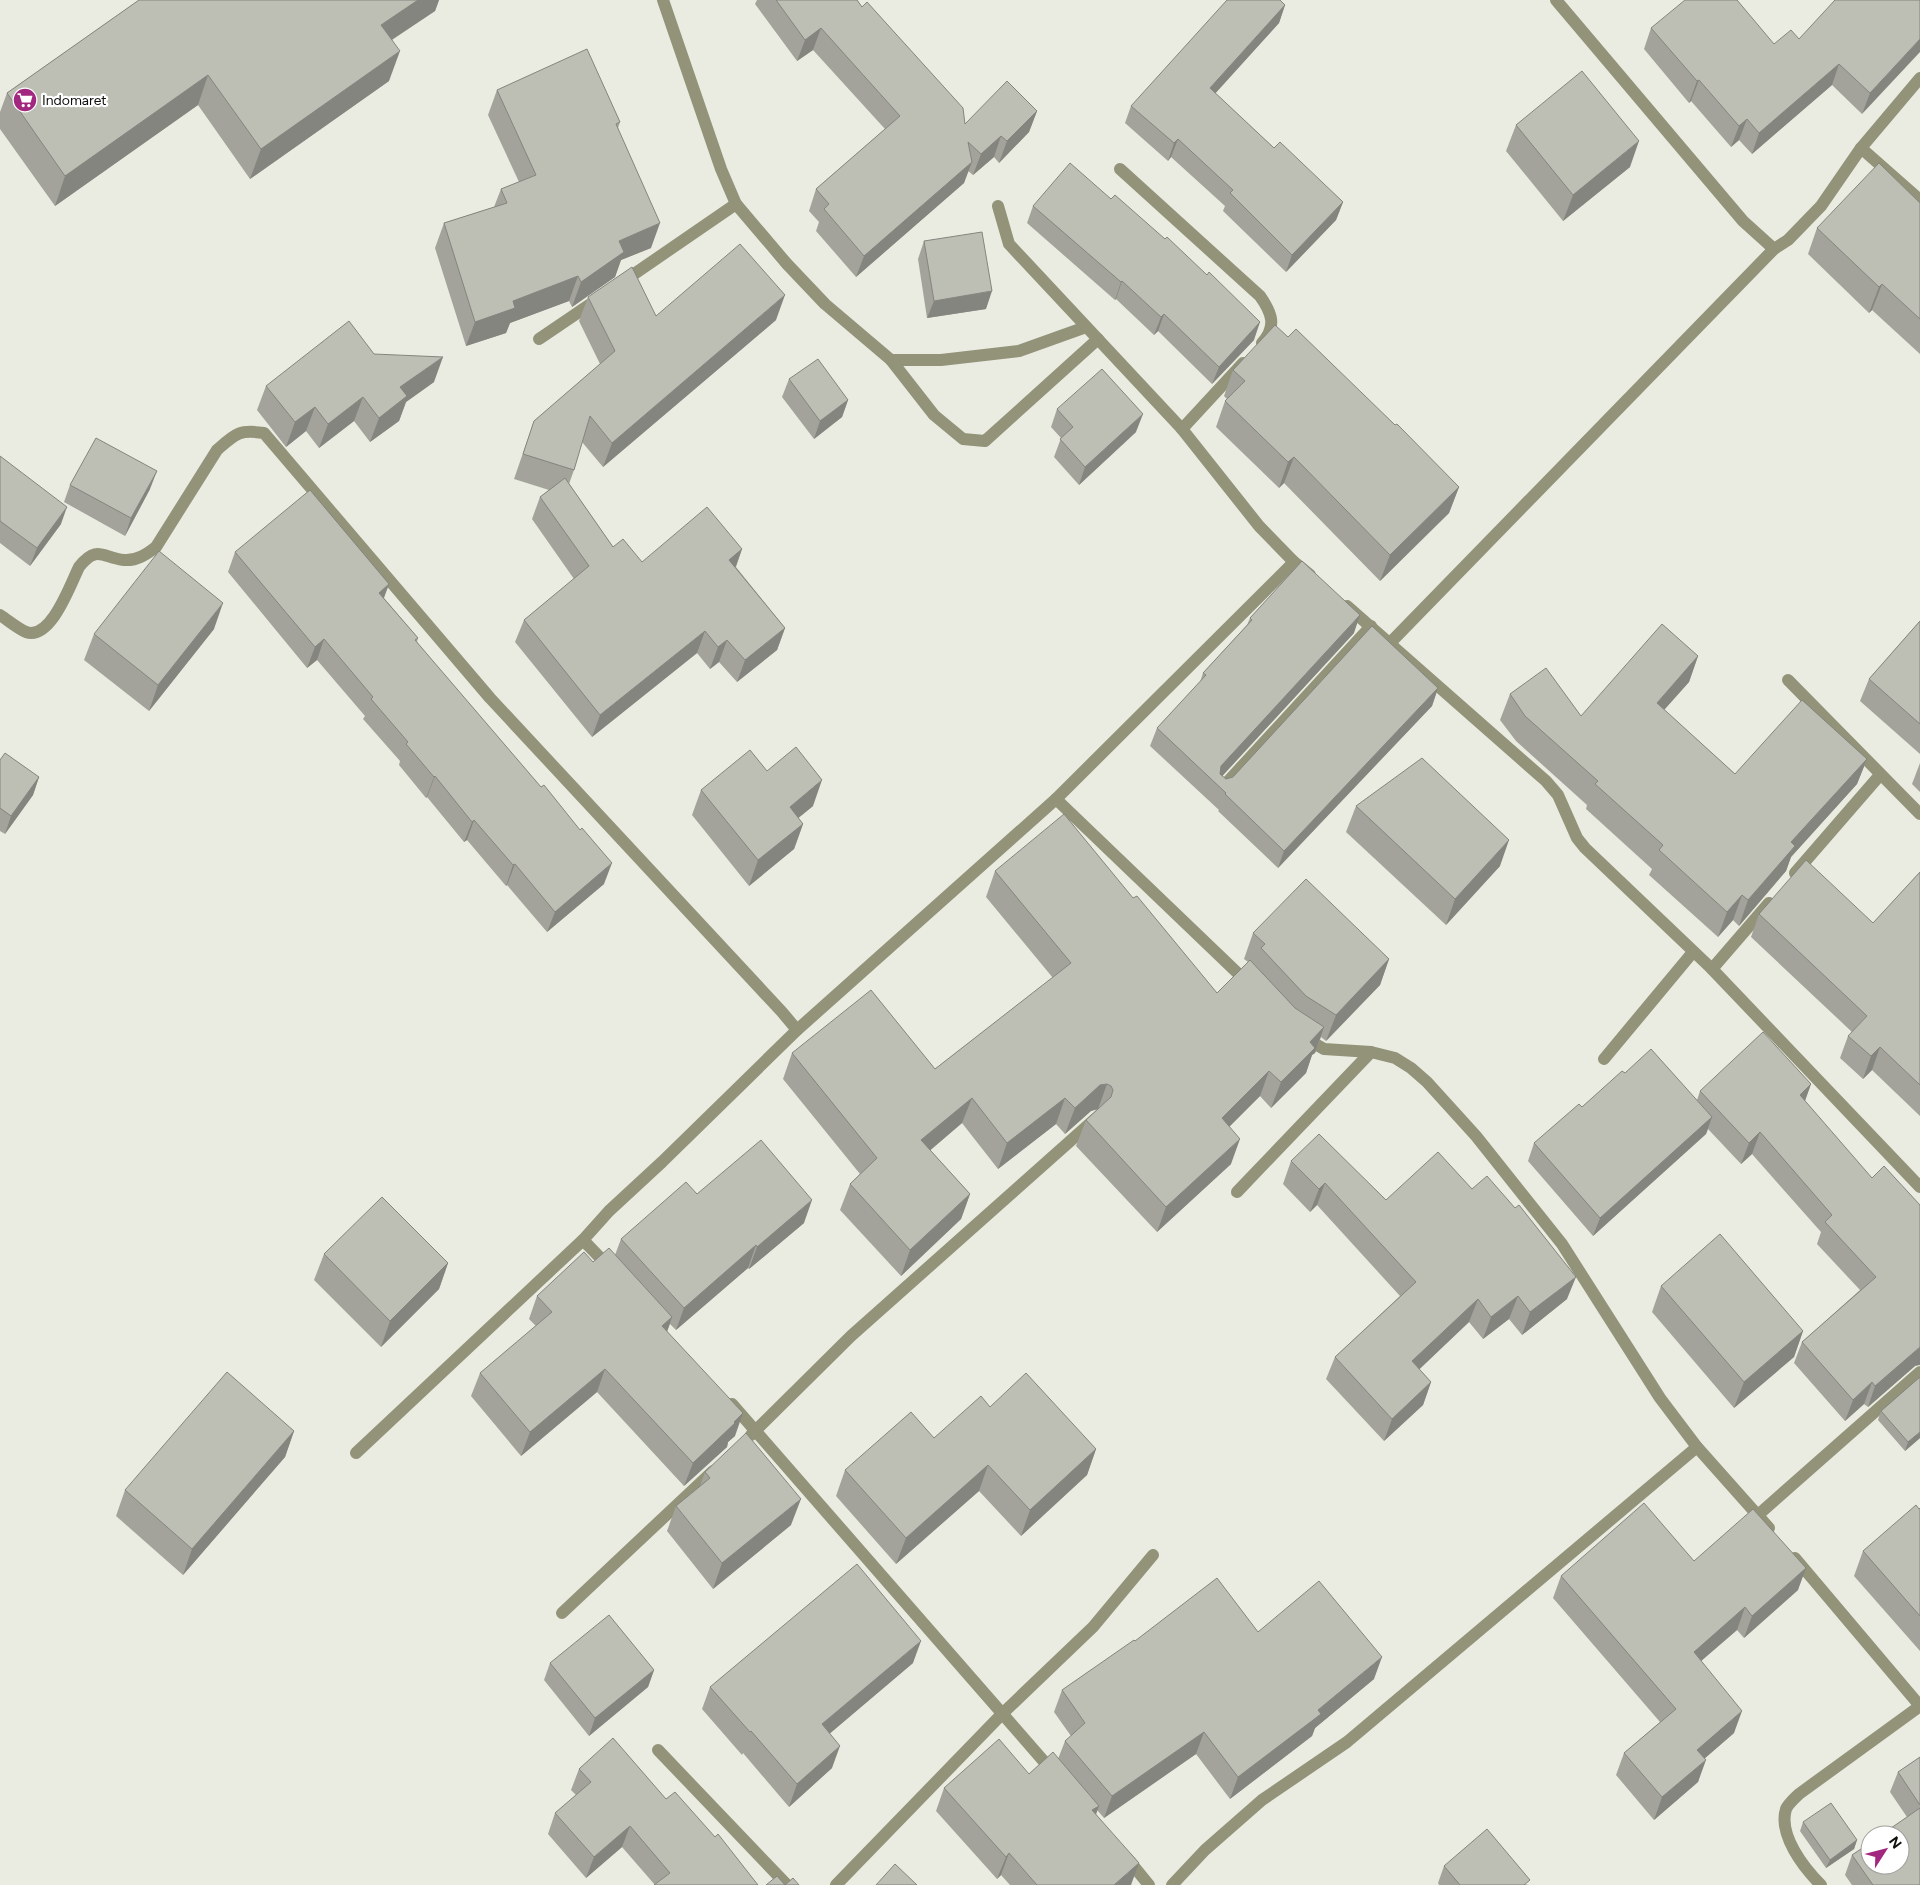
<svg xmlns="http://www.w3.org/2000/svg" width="1920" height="1885" viewBox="0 0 1920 1885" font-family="Figtree,sans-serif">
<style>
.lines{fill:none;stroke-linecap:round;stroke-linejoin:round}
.street{stroke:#929379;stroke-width:12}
.wall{fill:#a3a39b}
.shaded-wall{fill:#84857e}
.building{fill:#bdbeb4;stroke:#84857e}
.labels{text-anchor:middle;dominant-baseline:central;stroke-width:4.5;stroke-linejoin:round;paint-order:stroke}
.poi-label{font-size:14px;fill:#0e0e0a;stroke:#fff;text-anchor:start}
</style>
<rect width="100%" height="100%" fill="#ebece1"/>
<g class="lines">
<!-- street -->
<g class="street">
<path d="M663,0L721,169L736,204L787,264L825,304L891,360H941L1019,351L1086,327"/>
<path d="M1556,0L1743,221L1774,249L1788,240L1821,206L1861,148L1920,78"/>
<path d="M1861,148L1920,200"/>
<path d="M1120,169L1260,296C1272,313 1277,326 1262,343"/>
<path d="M998,206L1009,244L1182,429L1259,526L1294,562L1310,575"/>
<path d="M621,283L736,204"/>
<path d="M539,339L598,299"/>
<path d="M891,360L934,415L963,439L985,441L1098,339"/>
<path d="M1182,429L1243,363"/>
<path d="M1347,606L1546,781L1558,795L1577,838L1585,848L1712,969L1920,1187"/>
<path d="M0,615C8,620 17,628 26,632C51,641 71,583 79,567C97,544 103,558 124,560C137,561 147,554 156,547L217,450C235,434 239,429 264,433L490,698L782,1012L797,1030L662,1162L609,1211L583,1240L610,1268"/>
<path d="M1390,643L1774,249"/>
<path d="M1788,680L1920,814"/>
<path d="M1221,789L1371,626"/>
<path d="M1056,799L1249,984"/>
<path d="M1795,873L1880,775"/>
<path d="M1712,969L1769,903"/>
<path d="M797,1030L1056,799L1294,562"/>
<path d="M1303,1037L1324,1049L1371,1052L1395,1058L1411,1068L1427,1082L1476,1136L1562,1244L1660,1398L1697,1447L1769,1528"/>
<path d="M1604,1059L1693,952"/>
<path d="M1237,1192L1371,1052"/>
<path d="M732,1404L1054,1773"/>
<path d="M751,1435L851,1336L1095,1119"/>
<path d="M356,1453L583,1240"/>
<path d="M1758,1515L1920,1372"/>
<path d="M1795,1558L1920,1706"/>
<path d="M562,1613L713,1471"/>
<path d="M658,1750L787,1885"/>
<path d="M1127,1858L1149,1885"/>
<path d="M836,1885L1002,1714L1093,1627L1153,1555"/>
<path d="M1172,1885L1205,1850L1262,1800L1347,1742L1697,1447"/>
<path d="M1821,1885C1804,1868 1778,1835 1786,1809C1788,1804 1795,1798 1799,1794L1920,1706"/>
</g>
</g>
<!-- wall -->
<g class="wall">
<path d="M139,0H439L435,11L392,40L389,81L250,179L198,105L55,206L0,129V112L7,93Z"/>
<path d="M757,0H857L862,7L965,124L1037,111L1029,132L999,163L994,157L973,175L968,171L964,183L856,277L816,231L819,222L809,211L816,189L885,129L813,50L797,61L755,4Z"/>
<path d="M1920,0L1862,114L1832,85L1752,154L1739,140L1731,147L1691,101L1689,103L1644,49L1651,28L1774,44L1799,39Z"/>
<path d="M1285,5L1279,23L1215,93L1274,148L1343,202L1336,220L1286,272L1223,211L1225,206L1171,157L1168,161L1125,123L1131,106Z"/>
<path d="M497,90L620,122L618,128L651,248L621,260L615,277L572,307L569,301L510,323L506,333L466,346L435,248L444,223L494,207L501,189L519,182L488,115Z"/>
<path d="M1516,125L1630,167L1563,221L1506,151Z"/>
<path d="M1920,203V354L1872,310L1869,313L1808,254L1817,228Z"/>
<path d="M1033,206L1254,340L1212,384L1158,331L1154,335L1116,299L1115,300L1027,223Z"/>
<path d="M924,241L986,309L927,318L918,259Z"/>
<path d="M588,297L656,316L776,320L603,467L582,442L574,470L569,484L613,547L642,562L742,549L736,567L785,628L777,650L737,682L719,662L710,669L697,653L592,737L515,642L524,620L574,579L532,519L540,497L549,490L514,479L534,421L600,364L579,321Z"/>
<path d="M1288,337L1459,487L1449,513L1380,581L1284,483L1279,488L1216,427L1225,401L1227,399L1224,396L1233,370Z"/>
<path d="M374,354L434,382L406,402L399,421L370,442L354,421L319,448L306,431L286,447L257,410L266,386Z"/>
<path d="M789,379L848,400L842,417L814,439L782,397Z"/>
<path d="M1057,409L1136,432L1079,485L1054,457L1061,438L1051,427Z"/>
<path d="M0,456L61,524L30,566L0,543Z"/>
<path d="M70,485L150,489L125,536L64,502Z"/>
<path d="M235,552L389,584L384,598L418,638L417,642L604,884L547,932L507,885L506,886L467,840L464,842L427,797L426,798L399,765L400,761L363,719L365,716L317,660L307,668L228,572Z"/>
<path d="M1250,618L1354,633L1222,776L1226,779L1438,688L1432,706L1278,868L1218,811L1219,810L1150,746L1157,728L1200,682L1203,673L1247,625Z"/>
<path d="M1920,621V754L1860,701L1869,679Z"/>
<path d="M214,629L149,711L84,660L94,634Z"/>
<path d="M1698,656L1689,682L1664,710L1735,774L1867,759L1857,784L1791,857L1786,871L1739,926L1733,920L1718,937L1649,875L1652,869L1586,809L1587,805L1516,741L1500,720L1510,694L1581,716Z"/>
<path d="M0,760L39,777L33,795L5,834L0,831Z"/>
<path d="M1920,763V792L1912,784Z"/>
<path d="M767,771L813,806L798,818L803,824L794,849L749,886L692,815L701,790Z"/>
<path d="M1356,806L1500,866L1446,925L1346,832Z"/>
<path d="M995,871L1133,898L1217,993L1248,962L1244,959L1253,933L1389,959L1380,985L1326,1041L1321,1037L1315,1053L1312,1055L1306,1073L1271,1108L1260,1096L1229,1127L1231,1164L1157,1232L1076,1146L1086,1120L1097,1109L1091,1111L1065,1134L1056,1124L998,1169L962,1123L930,1150L970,1194L961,1219L901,1276L840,1210L850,1184L860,1174L783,1079L792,1053L935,1069L1053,978L986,897Z"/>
<path d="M1920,872V1116L1872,1070L1863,1079L1840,1058L1848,1036L1852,1032L1751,937L1759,914L1873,923Z"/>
<path d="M1625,1073L1697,1100L1700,1091L1811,1084L1805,1101L1915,1366L1868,1407L1864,1404L1845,1421L1794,1363L1802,1342L1860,1290L1817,1244L1821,1232L1752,1154L1741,1164L1708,1129L1706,1134L1593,1236L1528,1161L1534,1143L1582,1107Z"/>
<path d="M1291,1161L1386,1200L1567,1299L1522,1335L1509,1319L1483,1339L1469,1322L1419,1369L1431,1382L1423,1405L1384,1441L1326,1379L1335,1357L1400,1296L1317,1205L1310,1212L1283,1184Z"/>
<path d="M697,1194L804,1223L749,1269L748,1268L676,1330L670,1324L667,1331L735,1436L728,1442L727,1447L684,1486L597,1392L521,1456L471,1396L480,1373L536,1326L529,1319L537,1296L593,1262L615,1255L621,1239Z"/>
<path d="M324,1254L448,1263L439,1289L381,1347L314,1280Z"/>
<path d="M1661,1286L1803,1331L1794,1357L1734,1408L1652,1312Z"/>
<path d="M990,1407L1096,1449L1087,1475L1021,1536L979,1491L896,1564L836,1496L845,1470L934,1438Z"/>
<path d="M1881,1411L1920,1438L1905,1451L1878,1420Z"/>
<path d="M294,1431L285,1457L183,1575L116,1516L125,1490Z"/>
<path d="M705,1472L791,1525L713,1589L667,1531L676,1506L700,1486Z"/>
<path d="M1920,1508V1651L1854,1576L1863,1551Z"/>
<path d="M1694,1561L1798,1590L1744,1638L1737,1630L1701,1661L1734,1733L1705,1758L1698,1782L1654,1820L1616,1775L1624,1753L1660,1722L1553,1598L1561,1576Z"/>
<path d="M1258,1632L1374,1679L1315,1728L1312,1736L1230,1799L1196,1754L1104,1818L1097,1810L1096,1814L1131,1885H1010L1001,1875L997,1879L936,1811L944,1788L1029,1774L1058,1759L1065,1741L1071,1736L1054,1712L1062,1690L1135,1641Z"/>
<path d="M550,1663L654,1670L648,1687L589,1736L544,1680Z"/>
<path d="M913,1663L830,1733L832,1768L789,1807L743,1753L742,1755L702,1709L710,1687Z"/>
<path d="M1920,1757V1885H1852L1845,1875L1852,1855L1907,1817L1890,1792L1898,1772Z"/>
<path d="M579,1769L666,1799L715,1837L655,1885L622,1847L586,1878L548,1834L555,1813L576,1795L571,1790Z"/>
<path d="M1803,1822L1857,1840L1854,1849L1826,1868L1800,1831Z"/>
<path d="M1444,1866L1529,1885H1439L1438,1883Z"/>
</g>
<!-- shaded-wall -->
<g class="shaded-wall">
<path d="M418,0H439L435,11L370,54L381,25Z"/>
<path d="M1285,5L1279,23L1204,106L1210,88Z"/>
<path d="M821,28L813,50L797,61L805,40Z"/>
<path d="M1920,39V52L1862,114L1870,93Z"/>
<path d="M400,51L389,81L250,179L261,149Z"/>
<path d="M1839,64L1832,85L1752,154L1759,133Z"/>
<path d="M208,75L198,105L55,206L65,176Z"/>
<path d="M1699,80L1691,101L1689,103L1697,81Z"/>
<path d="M1037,111L1029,132L999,163L1007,141Z"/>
<path d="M1747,119L1739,140L1731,147L1739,126Z"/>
<path d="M1001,136L994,157L973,175L981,154Z"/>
<path d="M1178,139L1171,157L1168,161L1174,143Z"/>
<path d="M1639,141L1630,167L1563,221L1573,195Z"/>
<path d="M972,162L964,183L856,277L864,256Z"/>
<path d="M1343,202L1336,220L1286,272L1292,255Z"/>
<path d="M660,223L651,248L621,260L615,277L572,307L581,282L619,241Z"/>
<path d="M578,276L569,301L510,323L506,333L466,346L475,322L513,301Z"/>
<path d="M1122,281L1116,299L1115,300L1121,282Z"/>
<path d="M1882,284L1872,310L1869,313L1879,287Z"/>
<path d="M992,291L986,309L927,318L934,301Z"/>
<path d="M785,295L776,320L603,467L612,443Z"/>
<path d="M1164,314L1158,331L1154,335L1161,317Z"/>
<path d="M1260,322L1254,340L1212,384L1219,367Z"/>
<path d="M443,357L434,382L406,402L399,421L370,442L379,418L400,387Z"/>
<path d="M363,397L354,421L319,448L328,424Z"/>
<path d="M848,400L842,417L814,439L820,421Z"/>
<path d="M315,407L306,431L286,447L295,422Z"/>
<path d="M1143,414L1136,432L1079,485L1085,467Z"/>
<path d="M1294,457L1284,483L1279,488L1288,462Z"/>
<path d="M157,471L150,489L125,536L131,518Z"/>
<path d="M1459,487L1449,513L1380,581L1390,555Z"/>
<path d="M67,507L61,524L30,566L37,548Z"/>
<path d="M742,549L734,571L729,560Z"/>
<path d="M389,584L381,605L379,593Z"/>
<path d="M223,603L214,629L149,711L158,685Z"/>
<path d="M1360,615L1354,633L1215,784L1221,766Z"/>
<path d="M785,628L777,650L737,682L745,660Z"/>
<path d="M705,631L697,653L592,737L600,715Z"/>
<path d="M324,639L317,660L307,668L315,647Z"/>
<path d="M727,640L719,662L710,669L718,647Z"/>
<path d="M1698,656L1689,682L1647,729L1657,703Z"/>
<path d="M1438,688L1432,706L1278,868L1284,851Z"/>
<path d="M1867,759L1857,784L1791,857L1786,871L1739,926L1748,900L1791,842Z"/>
<path d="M435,776L427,797L426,798L434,777Z"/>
<path d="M39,777L33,795L5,834L11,816Z"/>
<path d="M822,780L813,806L780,833L790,807Z"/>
<path d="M474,820L467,840L464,842L472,822Z"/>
<path d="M803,824L794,849L749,886L758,860Z"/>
<path d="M1509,840L1500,866L1446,925L1455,899Z"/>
<path d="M612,863L604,884L547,932L555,912Z"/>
<path d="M515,864L507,885L506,886L513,865Z"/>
<path d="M1742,895L1733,920L1718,937L1727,912Z"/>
<path d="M1389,959L1380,985L1326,1041L1336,1015Z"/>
<path d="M1324,1027L1315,1053L1312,1055L1306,1073L1271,1108L1281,1082L1310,1042Z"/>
<path d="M1880,1047L1872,1070L1863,1079L1871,1056Z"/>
<path d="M1269,1071L1260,1096L1212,1144L1222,1118Z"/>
<path d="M1107,1084L1098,1109L1091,1111L1065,1134L1075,1108L1100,1085Z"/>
<path d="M1811,1084L1803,1106L1800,1095Z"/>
<path d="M972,1098L962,1123L912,1166L921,1140Z"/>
<path d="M1065,1098L1056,1124L998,1169L1007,1143Z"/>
<path d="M1712,1117L1706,1134L1593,1236L1600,1218Z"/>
<path d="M1760,1132L1752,1154L1741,1164L1749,1143Z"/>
<path d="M1240,1139L1231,1164L1157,1232L1166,1207Z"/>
<path d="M1325,1183L1317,1205L1310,1212L1319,1189Z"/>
<path d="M970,1194L961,1219L901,1276L910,1250Z"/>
<path d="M812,1200L804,1223L749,1269L757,1247Z"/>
<path d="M756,1245L748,1268L676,1330L684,1308Z"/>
<path d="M448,1263L439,1289L381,1347L390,1321Z"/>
<path d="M1576,1277L1567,1299L1522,1335L1530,1312Z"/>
<path d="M1518,1296L1509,1319L1483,1339L1491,1317Z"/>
<path d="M1478,1299L1469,1322L1404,1384L1412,1361Z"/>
<path d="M672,1317L664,1341L662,1326Z"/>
<path d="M1803,1331L1794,1357L1734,1408L1744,1382Z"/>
<path d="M1920,1347V1365L1915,1366L1868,1407L1875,1386Z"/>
<path d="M605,1369L597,1392L521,1456L530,1432Z"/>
<path d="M1431,1382L1423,1405L1384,1441L1392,1419Z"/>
<path d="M1872,1382L1864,1404L1845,1421L1853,1400Z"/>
<path d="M743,1413L735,1436L728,1442L727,1447L684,1486L693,1463Z"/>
<path d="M294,1431L285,1457L183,1575L192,1549Z"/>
<path d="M1920,1432V1438L1905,1451L1908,1442Z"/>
<path d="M1096,1449L1087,1475L1021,1536L1030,1510Z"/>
<path d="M988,1465L979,1491L896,1564L906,1538Z"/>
<path d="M801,1499L791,1525L713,1589L722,1563Z"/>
<path d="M1806,1568L1798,1590L1744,1638L1752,1616Z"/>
<path d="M1745,1607L1737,1630L1686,1674L1694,1652Z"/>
<path d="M921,1641L913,1663L814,1747L822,1724Z"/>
<path d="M1382,1657L1374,1679L1315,1728L1312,1736L1230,1799L1238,1777Z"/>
<path d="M654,1670L648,1687L589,1736L595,1718Z"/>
<path d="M1742,1711L1734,1733L1689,1772L1697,1750Z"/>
<path d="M1204,1732L1196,1754L1104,1818L1112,1796Z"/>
<path d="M840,1746L832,1768L789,1807L797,1784Z"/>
<path d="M1706,1760L1698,1782L1654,1820L1662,1797Z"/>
<path d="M1099,1806L1091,1828L1092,1810Z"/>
<path d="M630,1826L622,1847L586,1878L594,1857Z"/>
<path d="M1857,1840L1854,1849L1826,1868L1830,1860Z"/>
<path d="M1009,1853L1001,1875L997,1879L1006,1857Z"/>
<path d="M1139,1863L1131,1885H1114Z"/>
</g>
<!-- building -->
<g class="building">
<path d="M139,0H418L381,25L400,51L261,149L208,75L65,176L7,93Z"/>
<path d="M776,0H857L862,7L867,2L963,108L965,124L1007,81L1037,111L1007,141L1001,136L981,154L968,142L972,162L864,256L824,209L829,204L816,189L900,116L821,28L805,40Z"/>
<path d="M1227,0H1280L1285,5L1210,88L1274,148L1280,142L1343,202L1292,255L1230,193L1233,190L1178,139L1174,143L1131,106Z"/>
<path d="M1685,0H1737L1774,44L1791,30L1799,39L1835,0H1920V39L1870,93L1839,64L1759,133L1747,119L1739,126L1699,80L1697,81L1651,28Z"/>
<path d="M587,49L620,122L616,124L660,223L619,241L624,252L581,282L578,276L513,301L515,308L475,322L444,223L507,203L501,189L536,175L497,90Z"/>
<path d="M1582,71L1639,141L1573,195L1516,125Z"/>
<path d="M1070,163L1111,199L1115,195L1165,239L1167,237L1207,275L1209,272L1260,322L1219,367L1164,314L1161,317L1122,281L1121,282L1033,206Z"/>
<path d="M1879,163L1920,203V319L1882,284L1879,287L1817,228Z"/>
<path d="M982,232L992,291L934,301L924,241Z"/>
<path d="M740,244L785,295L612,443L590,416L574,470L523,454L534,421L615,351L588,297L632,267L656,316Z"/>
<path d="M349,321L374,354L443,357L400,387L407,396L379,418L363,397L328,424L315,407L295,422L266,386Z"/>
<path d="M1275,325L1288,337L1296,329L1395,425L1397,424L1459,487L1390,555L1294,457L1288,462L1225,401L1245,381L1233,370Z"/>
<path d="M818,359L848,400L820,421L789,379Z"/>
<path d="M1102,369L1143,414L1085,467L1060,439L1073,427L1057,409Z"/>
<path d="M96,438L157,471L131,518L70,485Z"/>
<path d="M0,456L67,507L37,548L0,521Z"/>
<path d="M565,478L613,547L623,539L642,562L707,507L742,549L729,560L785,628L745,660L727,640L718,647L705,631L600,715L524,620L589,566L540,497Z"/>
<path d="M310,490L389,584L379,593L418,638L415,640L541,787L544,785L580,830L582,828L612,863L555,912L515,864L513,865L474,820L472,822L435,776L434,777L406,744L408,742L371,699L373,697L324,639L315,647L235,552Z"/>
<path d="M159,551L223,603L158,685L94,634Z"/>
<path d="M1302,561L1360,615L1221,766L1220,774L1226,779L1233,777L1372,626L1438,688L1284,851L1225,794L1226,793L1157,728L1206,675L1203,673L1252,620L1250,618Z"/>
<path d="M1920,621V724L1869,679Z"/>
<path d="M1662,624L1698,656L1657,703L1735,774L1802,700L1867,759L1791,842L1795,846L1748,900L1742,895L1727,912L1659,850L1663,845L1595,784L1598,781L1525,716L1510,694L1546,668L1581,716Z"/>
<path d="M796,747L822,780L790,807L803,824L758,860L701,790L750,750L767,771Z"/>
<path d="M5,753L39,777L11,816L0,808V760Z"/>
<path d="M1422,758L1509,840L1455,899L1356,806Z"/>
<path d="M1064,814L1133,898L1137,896L1217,993L1250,960L1295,1008L1324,1027L1310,1042L1315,1048L1281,1082L1269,1071L1222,1118L1240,1139L1166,1207L1086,1120L1111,1097L1113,1090L1111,1086L1107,1084L1100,1085L1075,1108L1065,1098L1007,1143L972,1098L921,1140L970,1194L910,1250L850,1184L877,1158L792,1053L871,990L935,1069L1071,963L995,871Z"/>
<path d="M1806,860L1873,923L1920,872V1085L1880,1047L1871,1056L1848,1036L1867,1016L1759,914Z"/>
<path d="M1306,879L1389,959L1336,1015L1306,996L1261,948L1265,944L1253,933Z"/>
<path d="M1763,1032L1811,1084L1800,1095L1872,1178L1884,1166L1920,1205V1347L1875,1386L1872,1382L1853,1400L1802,1342L1876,1277L1825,1222L1832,1215L1760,1132L1749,1143L1700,1091Z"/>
<path d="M1651,1049L1712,1117L1600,1218L1534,1143L1579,1104L1582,1107L1622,1071L1625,1073Z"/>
<path d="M1319,1134L1386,1200L1438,1152L1472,1189L1487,1176L1515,1208L1519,1205L1576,1277L1530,1312L1518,1296L1491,1317L1478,1299L1412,1361L1431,1382L1392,1419L1335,1357L1416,1282L1325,1183L1319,1189L1291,1161Z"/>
<path d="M761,1140L812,1200L757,1247L756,1245L684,1308L621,1239L686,1182L697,1194Z"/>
<path d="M382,1197L448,1263L390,1321L324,1254Z"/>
<path d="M1720,1234L1803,1331L1744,1382L1661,1286Z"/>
<path d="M609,1248L672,1317L662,1326L743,1413L734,1422L735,1423L693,1463L605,1369L530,1432L480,1373L552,1312L537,1296L584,1252L593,1262Z"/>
<path d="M227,1372L294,1431L192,1549L125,1490Z"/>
<path d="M1026,1373L1096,1449L1030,1510L988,1465L906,1538L845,1470L911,1412L934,1438L981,1396L990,1407Z"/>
<path d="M1920,1377V1432L1908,1442L1881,1411Z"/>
<path d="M746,1433L801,1499L722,1563L676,1506L710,1478L705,1472Z"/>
<path d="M1644,1503L1694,1561L1753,1509L1806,1568L1752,1616L1745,1607L1694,1652L1742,1711L1697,1750L1706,1760L1662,1797L1624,1753L1676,1709L1561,1576Z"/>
<path d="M1916,1505L1919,1509L1920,1508V1616L1863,1551Z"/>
<path d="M857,1564L921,1641L822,1724L840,1746L797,1784L751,1731L750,1732L710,1687Z"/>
<path d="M1217,1578L1258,1632L1319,1581L1382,1657L1318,1710L1321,1714L1238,1777L1204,1732L1112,1796L1065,1741L1085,1723L1062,1690L1134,1640L1135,1641Z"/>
<path d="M609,1615L654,1670L595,1718L550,1663Z"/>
<path d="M613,1738L666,1799L675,1792L715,1837L718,1834L758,1885H654L670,1873L630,1826L594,1857L555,1813L591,1782L579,1769Z"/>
<path d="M999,1739L1029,1774L1053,1752L1099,1806L1092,1810L1139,1863L1114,1885H1037L1009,1853L1006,1857L944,1788Z"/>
<path d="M1920,1757V1805L1898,1772Z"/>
<path d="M1831,1803L1857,1840L1830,1860L1803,1822Z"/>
<path d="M1920,1808V1885H1873L1852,1855L1870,1843V1865H1900V1835H1881Z"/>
<path d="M1487,1829L1530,1880L1524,1885H1460L1444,1866Z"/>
<path d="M895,1864L917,1885H876Z"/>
<path d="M777,1876L785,1885L793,1878L799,1885H766Z"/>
</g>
<!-- icons -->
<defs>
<g id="supermarket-disc" transform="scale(1.25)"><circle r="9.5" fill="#a1287e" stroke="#fff"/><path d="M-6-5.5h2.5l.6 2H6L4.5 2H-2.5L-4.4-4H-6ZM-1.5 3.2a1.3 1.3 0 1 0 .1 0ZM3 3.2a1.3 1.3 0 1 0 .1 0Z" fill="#fff"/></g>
</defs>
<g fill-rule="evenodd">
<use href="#supermarket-disc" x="25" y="100"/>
</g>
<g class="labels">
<!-- poi labels -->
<g class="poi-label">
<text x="42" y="100">Indomaret</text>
</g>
</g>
<!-- north arrow -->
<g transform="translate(1885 1850) rotate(54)"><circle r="24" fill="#ffffff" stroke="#9f9f9d"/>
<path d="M0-4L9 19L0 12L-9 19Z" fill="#a1287e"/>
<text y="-8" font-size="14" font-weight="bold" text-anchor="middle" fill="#0e0e0a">N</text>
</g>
</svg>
